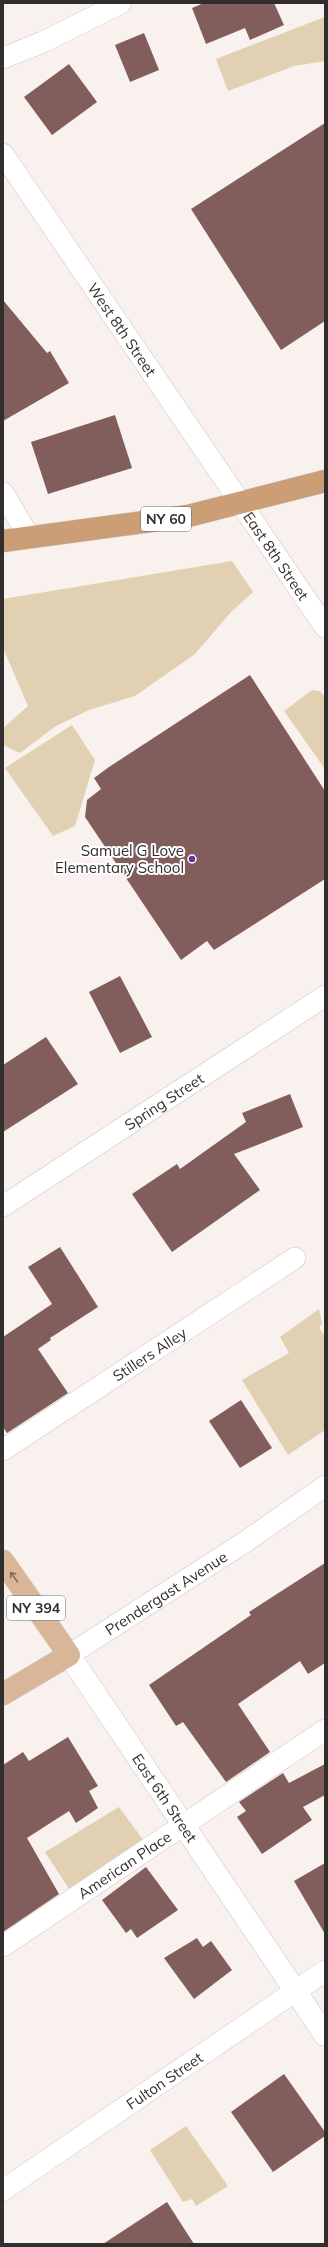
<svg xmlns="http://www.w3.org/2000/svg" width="328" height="2247" viewBox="0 0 328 2247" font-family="Mulish,sans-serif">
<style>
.green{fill:#e2d0b3}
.building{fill:#815d5c}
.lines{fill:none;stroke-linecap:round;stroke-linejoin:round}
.minor-casing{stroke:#cec7c4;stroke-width:22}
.tertiary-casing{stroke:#cec7c4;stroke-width:23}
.primary-casing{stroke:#cecdcd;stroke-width:23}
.trunk-casing{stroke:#cecdcd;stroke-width:23}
.minor{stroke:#fff;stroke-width:21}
.tertiary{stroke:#fff;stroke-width:22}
.primary{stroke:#d9b698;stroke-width:22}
.trunk{stroke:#cc9e76;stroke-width:22}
.oneway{stroke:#7d6c5e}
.poi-dot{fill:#6832a9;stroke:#fff;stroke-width:1.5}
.labels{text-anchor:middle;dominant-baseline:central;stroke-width:4;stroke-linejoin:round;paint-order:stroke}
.shield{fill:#fff;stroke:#6f6d6d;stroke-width:1}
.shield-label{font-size:14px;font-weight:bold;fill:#312f2e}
.street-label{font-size:15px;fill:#312f2e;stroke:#fff}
.poi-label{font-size:15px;fill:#312f2e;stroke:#fff;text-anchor:end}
</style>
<rect width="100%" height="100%" fill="#f8f1ee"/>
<!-- green -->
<g class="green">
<path d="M325,17V61L294,66L228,91L216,59Z"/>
<path d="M232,561L253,592L231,612L195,654L135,696L89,710L56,726L20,753L3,745V728L28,706L3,648V599Z"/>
<path d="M312,690L320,691L325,697V769L284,711Z"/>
<path d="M72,725L95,760L75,826L53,836L5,768Z"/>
<path d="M319,1309L322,1323L319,1328L325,1336V1430L288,1455L242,1380L289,1353L280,1337Z"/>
<path d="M119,1807L144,1841L71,1892L45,1852Z"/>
<path d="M186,2126L228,2186L196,2206L192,2199L183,2202L150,2150Z"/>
</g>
<!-- building -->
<g class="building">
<path d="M204,3H274L284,25L250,40L245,28L206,44L192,8Z"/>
<path d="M144,33L159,70L130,82L115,45Z"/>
<path d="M69,64L97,102L52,135L24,97Z"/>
<path d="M325,123V321L281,350L191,209Z"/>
<path d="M3,300L47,353L50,351L69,383L3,421Z"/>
<path d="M115,415L132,468L48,494L31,442Z"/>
<path d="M250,675L325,791V879L214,950L207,941L181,960L85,817L87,800L101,789L94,778L109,767Z"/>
<path d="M120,976L152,1037L120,1053L89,992Z"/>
<path d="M46,1037L78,1084L3,1132V1065Z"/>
<path d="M290,1094L303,1127L234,1154L260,1190L172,1252L132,1194L177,1164L180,1169L246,1122L242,1113Z"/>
<path d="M60,1247L98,1307L50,1338L51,1340L38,1349L68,1393L7,1433L3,1427V1337L52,1304L28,1267Z"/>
<path d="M241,1400L272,1448L240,1468L209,1421Z"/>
<path d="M325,1563V1663L308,1674L300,1661L238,1704L270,1752L226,1782L183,1722L176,1726L149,1685L251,1615L249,1612Z"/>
<path d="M68,1737L98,1786L89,1791L98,1808L76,1823L69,1811L27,1838L59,1894L3,1932V1765L23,1752L29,1761Z"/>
<path d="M325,1764V1795L303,1807L312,1820L262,1854L237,1817L246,1811L239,1802L283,1773L289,1783Z"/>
<path d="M325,1863V1934L294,1881Z"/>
<path d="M146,1867L178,1910L137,1938L131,1929L126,1933L102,1900Z"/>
<path d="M197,1938L203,1947L211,1941L232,1970L194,1999L164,1958Z"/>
<path d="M284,2074L325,2132V2136L273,2172L231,2112Z"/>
<path d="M167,2202L194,2244H103Z"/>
</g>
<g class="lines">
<!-- minor casing -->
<g class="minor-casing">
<g id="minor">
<path d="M3,58L43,42L121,3"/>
<path id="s1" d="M3,154L325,627"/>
<path d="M3,493L30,538"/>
<path id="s2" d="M3,1206L325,996"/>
<path id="s3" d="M3,1450L295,1258"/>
<path id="s4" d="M69,1655L245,1542L325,1486"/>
<path id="s5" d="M3,1946L325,1730"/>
<path id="s6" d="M3,2190L325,1971"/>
</g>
</g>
<!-- tertiary casing -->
<g class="tertiary-casing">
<g id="tertiary">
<path id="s7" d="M69,1655L325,2035"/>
</g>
</g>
<!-- primary casing -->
<g class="primary-casing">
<path id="primary" d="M3,1561L69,1655L3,1694"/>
</g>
<!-- trunk casing -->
<g class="trunk-casing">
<path id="trunk" d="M3,541L188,516L325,481"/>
</g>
<!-- minor -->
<use href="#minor" class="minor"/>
<!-- tertiary -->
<use href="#tertiary" class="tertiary"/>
<!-- primary -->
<use href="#primary" class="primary"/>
<!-- trunk -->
<use href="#trunk" class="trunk"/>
</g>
<!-- one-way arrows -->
<defs><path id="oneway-shaft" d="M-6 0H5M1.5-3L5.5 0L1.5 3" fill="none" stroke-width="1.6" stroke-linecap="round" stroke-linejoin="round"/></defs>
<use class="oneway" href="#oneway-shaft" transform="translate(14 1577) rotate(-125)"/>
<!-- markers -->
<circle class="poi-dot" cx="192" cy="859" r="4"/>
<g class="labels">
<!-- shield labels -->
<g class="shield">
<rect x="141" y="507" width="50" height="24" rx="3"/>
<rect x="7" y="1596" width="58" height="24" rx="3"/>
</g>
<g class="shield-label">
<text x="166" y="519">NY 60</text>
<text x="36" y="1608">NY 394</text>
</g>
<!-- street labels -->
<g class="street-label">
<text stroke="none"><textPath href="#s1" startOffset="212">West 8th Street</textPath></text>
<text stroke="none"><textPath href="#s1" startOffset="486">East 8th Street</textPath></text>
<text stroke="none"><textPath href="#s2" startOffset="192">Spring Street</textPath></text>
<text stroke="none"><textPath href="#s3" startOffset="175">Stillers Alley</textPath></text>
<text stroke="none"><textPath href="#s4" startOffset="115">Prendergast Avenue</textPath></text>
<text stroke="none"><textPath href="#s7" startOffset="172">East 6th Street</textPath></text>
<text stroke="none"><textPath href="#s5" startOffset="146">American Place</textPath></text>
<text stroke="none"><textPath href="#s6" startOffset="195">Fulton Street</textPath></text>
</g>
<!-- poi labels -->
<g class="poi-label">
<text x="184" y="850">Samuel G Love<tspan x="184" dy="17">Elementary School</tspan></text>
</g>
</g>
<!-- border -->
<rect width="328" height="2247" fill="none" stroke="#312f2e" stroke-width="8"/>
</svg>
